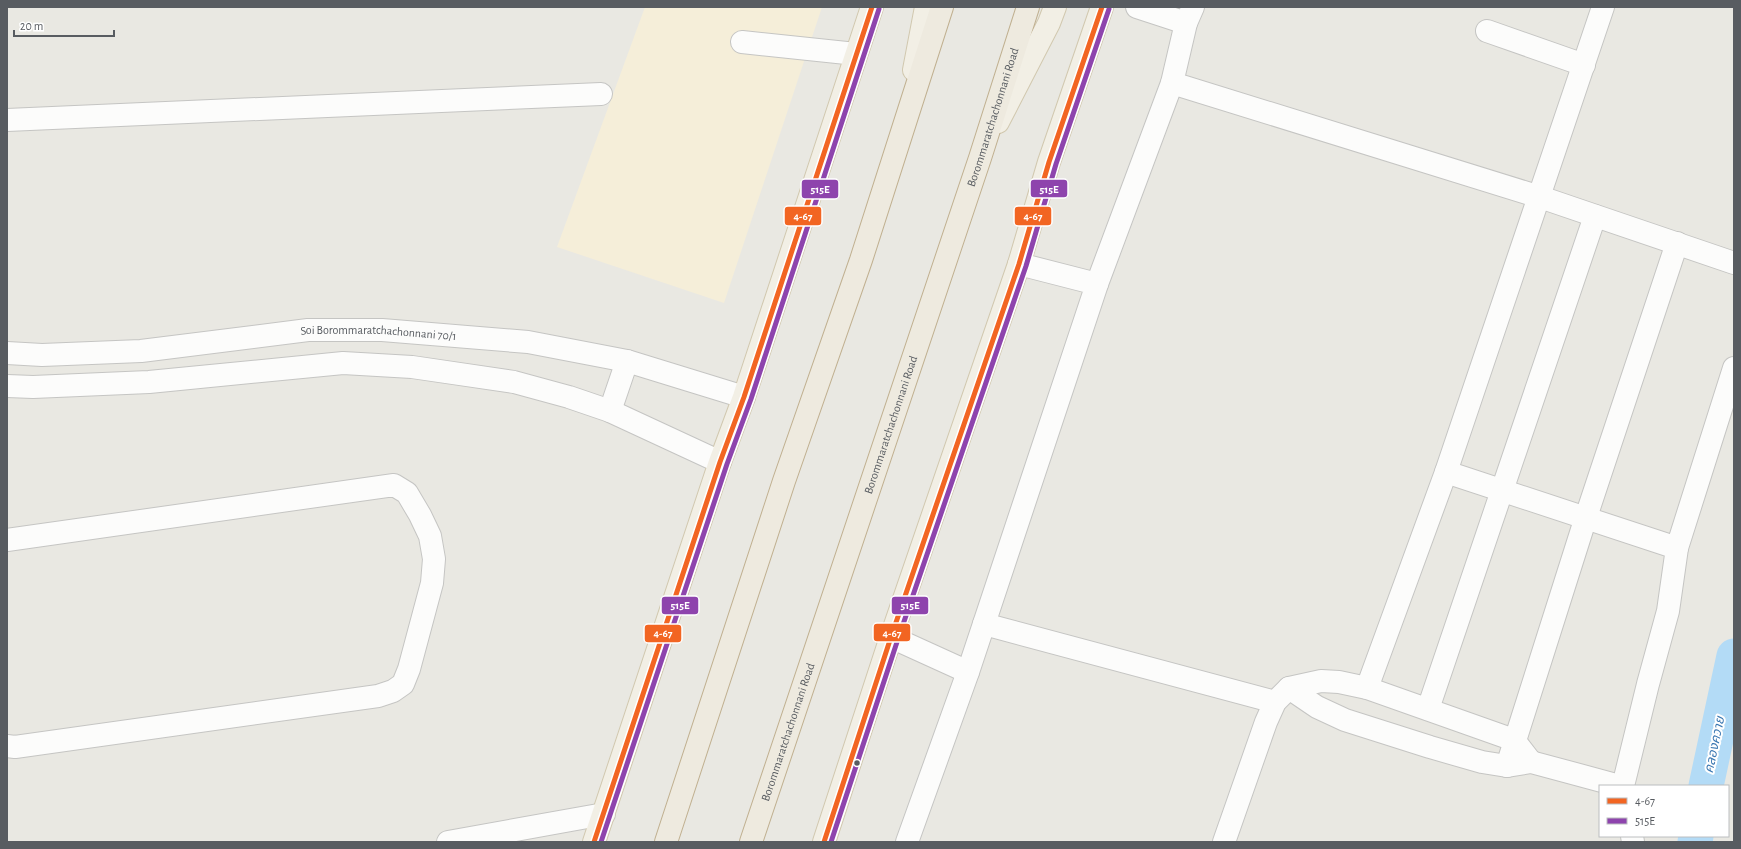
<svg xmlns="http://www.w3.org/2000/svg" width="1741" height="849" viewBox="0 0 1741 849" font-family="'Alegreya Sans','Noto Sans Thai',sans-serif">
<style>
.commercial{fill:#f5eed9}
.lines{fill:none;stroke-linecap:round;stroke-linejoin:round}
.canal{stroke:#b3dbf6;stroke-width:35}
.minor-casing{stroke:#c5c5c3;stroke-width:24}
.major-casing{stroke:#d1c8af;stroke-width:24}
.highway-casing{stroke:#c0b090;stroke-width:24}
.minor{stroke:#fcfcfb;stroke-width:22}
.major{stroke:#f2efe5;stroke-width:22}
.highway{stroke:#eeeadf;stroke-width:22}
.bus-1-casing{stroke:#fff;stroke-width:8}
.bus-2-casing{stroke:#fff;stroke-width:8}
.bus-1{stroke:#f26522;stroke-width:5}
.bus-2{stroke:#8e44ad;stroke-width:5}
.bus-dot{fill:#585c61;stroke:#fff;stroke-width:1.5}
.labels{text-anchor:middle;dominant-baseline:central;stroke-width:4;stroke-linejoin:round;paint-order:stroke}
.street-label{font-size:12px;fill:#585c61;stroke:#fff}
.water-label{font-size:13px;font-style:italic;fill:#3a77b1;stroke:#fff}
.line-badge{stroke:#fff;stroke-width:1.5}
.badge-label{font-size:11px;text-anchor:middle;font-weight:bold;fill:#fff}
</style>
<rect width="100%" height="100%" fill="#e9e8e2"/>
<!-- commercial -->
<path class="commercial" d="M645,7H822L724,303L557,247Z"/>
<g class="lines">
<!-- canal -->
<g class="canal">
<path d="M1706,786L1734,656"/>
<path d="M1695,842L1696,836"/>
</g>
<!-- minor casing -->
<g class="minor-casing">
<g id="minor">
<path d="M1137,7L1186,23"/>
<path d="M1487,31L1584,65"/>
<path d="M742,42L856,54"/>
<path d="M1172,83L1540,197L1734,263"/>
<path d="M7,120L601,94"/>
<path d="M1097,284L1172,83L1186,23L1193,7"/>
<path id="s1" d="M7,353L42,355L141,351L308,330H382L528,342L627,361L744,397"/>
<path d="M7,386L33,387L149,382L343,363L412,367L514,382L569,397L610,411L720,462"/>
<path d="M610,411L627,361"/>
<path d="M1446,472L1677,548L1668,611L1648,684L1623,786"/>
<path d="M7,540L394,485L407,493L420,515L430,536L434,559L432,583L409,669L403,684L393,691L378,696L15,747L7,746"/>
<path d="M1677,548L1734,368"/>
<path d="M984,624L1275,702"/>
<path d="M891,637L968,672"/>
<path d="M1289,688L1317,707L1345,720L1430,747L1482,762L1507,766L1531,762L1620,786"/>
<path d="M1367,688L1446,472L1603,7"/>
<path d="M1428,709L1595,216"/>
<path d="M1507,766L1586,517L1677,243"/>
<path d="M1632,836L1633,842"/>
<path d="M448,842L604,814"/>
<path d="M907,842L968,672L1097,284L1019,264"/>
<path d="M1224,842L1266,722L1275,702L1289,688L1321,681L1339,682L1367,688L1514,740L1531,762"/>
</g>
</g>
<!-- major casing -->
<g class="major-casing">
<g id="major">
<path d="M914,70L926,7"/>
<path d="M998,122L1049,23L1055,7"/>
<path d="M594,842L720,462L744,397L872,7"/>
<path d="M824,842L891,637L1019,264L1049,162L1102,7"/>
</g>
</g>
<!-- highway casing -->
<g class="highway-casing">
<g id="highway">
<path d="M666,842L784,481L861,260L942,7"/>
<path id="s2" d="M751,842L980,158L1028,7"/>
</g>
</g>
<!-- minor -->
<use href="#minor" class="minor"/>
<!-- major -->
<use href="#major" class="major"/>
<!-- highway -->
<use href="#highway" class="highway"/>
<!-- bus-1 casing -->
<g class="bus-1-casing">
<g id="bus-1">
<path d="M594,842L720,462L744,397L872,7"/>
<path d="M824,842L891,637L1019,264L1049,162L1102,7"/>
</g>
</g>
<!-- bus-2 casing -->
<g class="bus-2-casing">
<g id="bus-2">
<path d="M601,842L727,464L751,399L879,9"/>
<path d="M831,842L898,639L1026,266L1056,164L1109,9"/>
</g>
</g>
<!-- bus-1 -->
<use href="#bus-1" class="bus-1"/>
<!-- bus-2 -->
<use href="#bus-2" class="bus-2"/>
</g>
<!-- markers -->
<circle class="bus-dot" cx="857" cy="763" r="3.5"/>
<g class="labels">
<!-- street labels -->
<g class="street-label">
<text stroke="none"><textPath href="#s2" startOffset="764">Borommaratchachonnani Road</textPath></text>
<text stroke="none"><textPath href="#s1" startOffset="373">Soi Borommaratchachonnani 70/1</textPath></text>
<text stroke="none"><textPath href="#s2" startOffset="440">Borommaratchachonnani Road</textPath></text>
<text stroke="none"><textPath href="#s2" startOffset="116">Borommaratchachonnani Road</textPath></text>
</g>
<!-- water labels -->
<g class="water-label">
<text transform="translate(1715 745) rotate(-78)">คลองควาย</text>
</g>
</g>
<g class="line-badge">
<rect x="1030" y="179" width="38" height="19" rx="4" fill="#8e44ad"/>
<rect x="801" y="179" width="38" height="20" rx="4" fill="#8e44ad"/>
<rect x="1014" y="206" width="38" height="20" rx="4" fill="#f26522"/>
<rect x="784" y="206" width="38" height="20" rx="4" fill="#f26522"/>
<rect x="891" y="596" width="38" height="19" rx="4" fill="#8e44ad"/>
<rect x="661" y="596" width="38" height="19" rx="4" fill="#8e44ad"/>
<rect x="873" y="623" width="38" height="19" rx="4" fill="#f26522"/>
<rect x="644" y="624" width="38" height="19" rx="4" fill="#f26522"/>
</g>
<g class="badge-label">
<text x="1049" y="193">515E</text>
<text x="820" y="193">515E</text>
<text x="1033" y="220">4-67</text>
<text x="803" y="220">4-67</text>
<text x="910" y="609">515E</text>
<text x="680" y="609">515E</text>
<text x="892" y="637">4-67</text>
<text x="663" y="637">4-67</text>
</g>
<!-- border -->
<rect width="1741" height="849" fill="none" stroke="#585c61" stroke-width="16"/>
<!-- legend -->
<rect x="1599" y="785" width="130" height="52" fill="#ffffff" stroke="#bcbec0"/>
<rect x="1607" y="798" width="20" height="6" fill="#f26522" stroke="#bcbec0"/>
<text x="1635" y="805" font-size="12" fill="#585c61">4-67</text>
<rect x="1607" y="818" width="20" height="6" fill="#8e44ad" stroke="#bcbec0"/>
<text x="1635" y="825" font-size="12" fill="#585c61">515E</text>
<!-- scale -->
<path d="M14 30v6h100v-6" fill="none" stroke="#585c61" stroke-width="2"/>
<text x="20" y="30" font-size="12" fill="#585c61" stroke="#ffffff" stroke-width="3" paint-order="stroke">20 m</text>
</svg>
